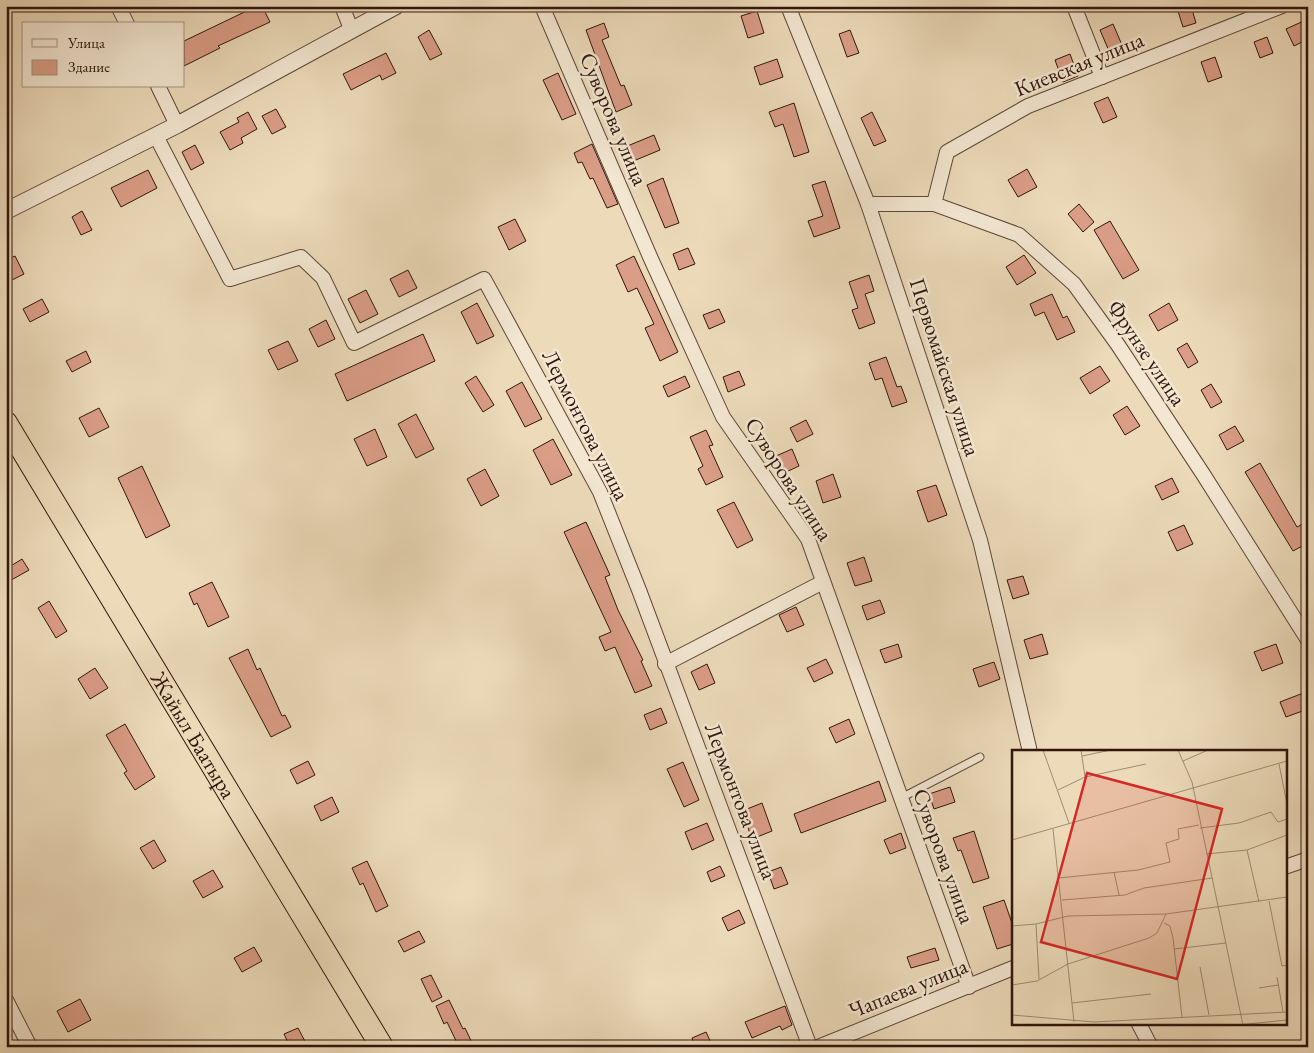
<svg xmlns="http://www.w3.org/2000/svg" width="1314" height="1053" viewBox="0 0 1314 1053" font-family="'EB Garamond',serif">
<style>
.building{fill:#da9d86;stroke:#30160c}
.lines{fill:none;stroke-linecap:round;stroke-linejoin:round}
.service-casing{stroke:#5f4737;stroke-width:9}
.minor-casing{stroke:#5f4737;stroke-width:16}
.tertiary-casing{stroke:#5f4737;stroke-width:18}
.trunk-casing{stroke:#30160c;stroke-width:24}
.service{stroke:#f3e7d2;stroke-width:7}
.minor{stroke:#f3e7d2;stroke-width:14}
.tertiary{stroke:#f3e7d2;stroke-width:16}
.trunk{stroke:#ecdab9;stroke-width:22}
.labels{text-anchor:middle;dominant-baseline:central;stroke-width:5;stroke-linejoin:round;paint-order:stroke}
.street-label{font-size:22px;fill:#30160c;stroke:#f3e7d2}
.inset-road{fill:none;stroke:#a18c74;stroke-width:1}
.view{fill:#d62828;fill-opacity:0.15;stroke:#d62828;stroke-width:2.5}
.inset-edge{fill:none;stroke:#30160c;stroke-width:2.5}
</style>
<rect width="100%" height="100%" fill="#ecdab9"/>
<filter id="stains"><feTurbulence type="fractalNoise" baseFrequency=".004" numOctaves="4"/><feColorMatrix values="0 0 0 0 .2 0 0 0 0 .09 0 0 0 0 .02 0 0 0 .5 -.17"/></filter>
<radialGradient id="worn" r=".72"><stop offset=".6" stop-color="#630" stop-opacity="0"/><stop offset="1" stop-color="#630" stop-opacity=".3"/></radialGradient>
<!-- building -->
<g class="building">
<path d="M257,6H262L270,22L218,46L220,48L184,66V41Z"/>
<path d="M1183,6H1191L1196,23L1183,27L1177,8Z"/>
<path d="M757,11L764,33L748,38L741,16Z"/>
<path d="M1308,19V39L1294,46L1286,29Z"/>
<path d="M604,23L609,37L602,40L621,86L624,85L632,105L616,112L586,30Z"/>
<path d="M1113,24L1122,45L1109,51L1100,30Z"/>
<path d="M429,30L442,54L430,60L418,37Z"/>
<path d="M850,30L859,53L847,57L839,34Z"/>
<path d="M1267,37L1273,53L1260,58L1254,42Z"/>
<path d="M386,53L396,73L382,80L380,75L351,90L343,74Z"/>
<path d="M1070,54L1078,76L1063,82L1055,60Z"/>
<path d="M1215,57L1222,77L1208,82L1201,62Z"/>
<path d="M777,59L783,77L760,85L754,67Z"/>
<path d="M558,73L576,114L562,120L543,80Z"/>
<path d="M1108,97L1117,117L1103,123L1094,103Z"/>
<path d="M794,103L809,152L794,157L783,124L775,127L769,112Z"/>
<path d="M276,109L286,127L272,134L262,116Z"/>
<path d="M248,112L257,129L241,138L243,143L230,150L220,132L239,122L237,118Z"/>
<path d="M872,112L886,141L874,146L861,118Z"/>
<path d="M654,135L660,150L631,162L625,147Z"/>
<path d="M592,144L618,204L607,208L593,178L590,179L582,162L578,163L574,153Z"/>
<path d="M195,145L204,163L191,170L182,152Z"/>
<path d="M1027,169L1037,187L1018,197L1008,180Z"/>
<path d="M148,170L157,188L121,207L111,188Z"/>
<path d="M663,178L679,223L665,228L647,185Z"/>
<path d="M825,181L840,228L814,237L808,221L823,216L812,185Z"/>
<path d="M1079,204L1094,222L1083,232L1068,214Z"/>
<path d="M82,211L92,230L81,235L72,217Z"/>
<path d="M515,219L526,241L509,250L498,227Z"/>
<path d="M1110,221L1139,270L1123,279L1094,230Z"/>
<path d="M688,248L695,264L679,270L673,254Z"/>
<path d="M1024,255L1036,273L1017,285L1006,267Z"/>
<path d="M15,256L24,274L6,283V260Z"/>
<path d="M634,256L678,352L660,361L645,328L654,324L637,288L628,292L616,265Z"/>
<path d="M408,270L417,288L399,297L390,279Z"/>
<path d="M869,275L874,291L865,294L875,323L859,329L852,310L858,308L849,282Z"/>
<path d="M366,290L378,314L360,323L348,299Z"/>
<path d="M1052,294L1063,318L1067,316L1075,332L1057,340L1044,312L1035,316L1030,304Z"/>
<path d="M42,299L49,312L30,322L23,309Z"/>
<path d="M477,303L494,336L477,344L461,312Z"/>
<path d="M1169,303L1178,320L1158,331L1149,315Z"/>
<path d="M719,309L725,322L709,329L703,315Z"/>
<path d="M326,320L335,339L318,347L309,329Z"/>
<path d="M423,334L435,361L347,401L335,374Z"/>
<path d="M288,341L298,361L278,370L268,350Z"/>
<path d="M1187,343L1198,362L1188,368L1177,349Z"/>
<path d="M86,351L91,362L72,372L66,361Z"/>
<path d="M886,357L897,387L901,386L907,402L892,407L882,378L875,380L869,363Z"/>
<path d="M1100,366L1110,381L1090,394L1080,378Z"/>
<path d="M739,371L745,385L728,392L723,377Z"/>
<path d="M476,376L494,405L483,412L465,383Z"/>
<path d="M685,376L690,387L668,397L663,386Z"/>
<path d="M522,382L542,419L525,427L506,391Z"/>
<path d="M1211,384L1222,402L1211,408L1201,390Z"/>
<path d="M1127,406L1140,426L1125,435L1113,415Z"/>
<path d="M99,408L109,427L89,437L79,418Z"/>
<path d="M416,414L434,449L416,458L398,424Z"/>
<path d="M806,420L813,434L797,442L790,428Z"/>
<path d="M1235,426L1244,441L1227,450L1219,435Z"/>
<path d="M375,429L387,457L367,466L354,439Z"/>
<path d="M706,430L713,445L709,446L723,477L706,485L698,469L703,466L690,437Z"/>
<path d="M553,439L572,475L551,485L533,450Z"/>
<path d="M792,449L799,466L784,473L776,456Z"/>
<path d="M1260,463L1297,527L1303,524L1308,533V543L1293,551L1245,472Z"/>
<path d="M142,466L170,526L146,538L118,478Z"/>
<path d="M485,469L499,496L481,506L467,479Z"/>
<path d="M833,474L841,497L823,503L816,481Z"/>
<path d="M1172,478L1179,492L1162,500L1155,486Z"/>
<path d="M936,485L947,515L928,522L917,491Z"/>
<path d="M734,502L753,540L737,548L717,510Z"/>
<path d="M586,522L610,575L605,577L618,610L643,660L641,661L652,686L635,693L615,647L605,651L599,637L611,632L564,532Z"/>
<path d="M1184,525L1193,544L1177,551L1168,532Z"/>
<path d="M864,557L872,581L855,586L847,563Z"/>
<path d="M22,559L29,570L6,583V569Z"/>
<path d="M1023,576L1029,594L1013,599L1007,580Z"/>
<path d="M212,582L229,617L208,627L197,603L194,605L189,593Z"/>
<path d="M880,600L885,613L867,620L862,606Z"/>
<path d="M49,601L67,631L56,638L38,608Z"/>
<path d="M796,607L804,625L787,632L779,615Z"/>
<path d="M1042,634L1048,654L1030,659L1024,640Z"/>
<path d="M898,644L902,657L885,663L880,650Z"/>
<path d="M1276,644L1283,663L1262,671L1254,652Z"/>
<path d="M248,649L257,670L260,668L282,716L285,715L291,727L271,737L229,658Z"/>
<path d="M826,659L833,673L814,682L807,668Z"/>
<path d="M994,662L1000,679L979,687L973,669Z"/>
<path d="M707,664L715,683L699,690L691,672Z"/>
<path d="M95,668L108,688L90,699L78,679Z"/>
<path d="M1306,692L1308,709L1286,717L1280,702Z"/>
<path d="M661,708L667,723L650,730L644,715Z"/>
<path d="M849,719L855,734L836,743L829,728Z"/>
<path d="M125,724L155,777L135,790L124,773L127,771L106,735Z"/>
<path d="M308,761L315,775L297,784L290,770Z"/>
<path d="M683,762L699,800L684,807L667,769Z"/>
<path d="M879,781L886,801L801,833L794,814Z"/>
<path d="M950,787L955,802L934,809L929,794Z"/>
<path d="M332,797L339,812L321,821L314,806Z"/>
<path d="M762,803L772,831L752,839L742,811Z"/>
<path d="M707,823L714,840L692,850L685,832Z"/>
<path d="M974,831L989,878L973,883L961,850L958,851L953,838Z"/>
<path d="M901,833L906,848L890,854L884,840Z"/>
<path d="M154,840L166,861L153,869L140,848Z"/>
<path d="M367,861L388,906L376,912L363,883L360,885L352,868Z"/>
<path d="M720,866L725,876L711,882L707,872Z"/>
<path d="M781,867L788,884L774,889L768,872Z"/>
<path d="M213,870L223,887L203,898L193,881Z"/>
<path d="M1004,900L1013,926V944L997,949L983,907Z"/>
<path d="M739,910L745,923L728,931L722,918Z"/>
<path d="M419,931L425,942L404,952L398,941Z"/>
<path d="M254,947L262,961L242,972L234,958Z"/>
<path d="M935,948L939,960L911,968L907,957Z"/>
<path d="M431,975L442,997L432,1002L421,979Z"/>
<path d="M80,999L91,1020L68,1032L57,1011Z"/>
<path d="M449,1000L463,1029L465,1028L474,1047H459L447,1022L444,1024L436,1006Z"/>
<path d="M785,1006L792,1025L782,1030L780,1026L752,1038L745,1022Z"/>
<path d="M298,1028L308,1047H290L284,1034Z"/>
<path d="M706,1032L713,1047H695L692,1038Z"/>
</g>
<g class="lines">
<!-- service casing -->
<g class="service-casing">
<path id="service" d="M901,798L980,757"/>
</g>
<!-- minor casing -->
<g class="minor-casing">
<g id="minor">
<path d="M118,6L127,24"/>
<path d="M342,6L351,29"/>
<path d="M542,6L651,259L723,417L808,539L969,987"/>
<path d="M788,6L868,204L980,540L1030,752"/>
<path d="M1074,6L1102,77"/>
<path d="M158,86L177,125"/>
<path d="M156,136L230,279L301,257L323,278L354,343L484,279L600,492L639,590L810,1047"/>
<path d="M868,204H934L1019,235L1074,284L1118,345L1203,474L1308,640"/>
<path d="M934,204L947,152L1028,106L1282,6"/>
<path d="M665,664L823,582"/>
<path d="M1285,867L1308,859"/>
<path d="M6,1000L30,1047"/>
<path d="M1139,1024L1151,1047"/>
<path d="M818,1047L1013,968"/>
</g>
</g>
<!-- tertiary casing -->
<g class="tertiary-casing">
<path id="tertiary" d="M6,211L177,125L396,6"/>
</g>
<!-- trunk casing -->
<g class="trunk-casing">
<g id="trunk">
<path id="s1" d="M6,423L382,1047"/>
</g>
</g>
<!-- service -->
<use href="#service" class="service"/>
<!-- minor -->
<use href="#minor" class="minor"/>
<!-- tertiary -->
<use href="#tertiary" class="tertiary"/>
<!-- trunk -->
<use href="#trunk" class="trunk"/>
</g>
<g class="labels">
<!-- street labels -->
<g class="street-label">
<text transform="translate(1079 64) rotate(-22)">Киевская улица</text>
<text transform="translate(614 119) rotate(67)">Суворова улица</text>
<text transform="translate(1147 353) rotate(56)">Фрунзе улица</text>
<text transform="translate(945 367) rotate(72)">Первомайская улица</text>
<text transform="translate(586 425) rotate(63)">Лермонтова улица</text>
<text transform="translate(789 479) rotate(57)">Суворова улица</text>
<text stroke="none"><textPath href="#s1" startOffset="364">Жайыл Баатыра</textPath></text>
<text transform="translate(741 801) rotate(69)">Лермонтова улица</text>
<text transform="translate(944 856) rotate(70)">Суворова улица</text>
<text transform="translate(908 988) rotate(-22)">Чапаева улица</text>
</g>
</g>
<!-- overview -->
<g transform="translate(1012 750)">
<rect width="275" height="275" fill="#ecdab9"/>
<path class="inset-road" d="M31,0L57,73M166,0L180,32L231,275M70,6L99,0M171,11L196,0M267,14L275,54M73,27L134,14M46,40L73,27L69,0M188,78L227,73L259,62L266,72L275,69M41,79L62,272M0,90L275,11M235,100L247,152M194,104L235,100L275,85M102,122L107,145M47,128L126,120L158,112L154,93L167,89L166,79L187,75M50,150L113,145L132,138L200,128M257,151L270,216L275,215M152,173L158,176L161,188L170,267M24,174L27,229M0,176L24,174L56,166L154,164L275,147M162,199L214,193M188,217L197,265M265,227L271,262M0,235L25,231L56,214L137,188L145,183L154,164M247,238L266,235M60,253L139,244M0,265L82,272L275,262M226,275L275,270"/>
<path class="view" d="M75,23L210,59L165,229L29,192Z"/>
<rect width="275" height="275" class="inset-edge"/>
</g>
<!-- margin -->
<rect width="1314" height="1053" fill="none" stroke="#ecdab9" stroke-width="25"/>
<rect x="8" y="8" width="1299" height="1038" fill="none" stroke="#30160c" stroke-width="2.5"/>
<rect x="12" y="12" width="1289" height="1028" fill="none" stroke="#30160c"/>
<!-- legend -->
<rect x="22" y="22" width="162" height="65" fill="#f3e7d2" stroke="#a59383"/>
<rect x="32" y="39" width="25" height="8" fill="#f3e7d2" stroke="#a59383"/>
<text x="68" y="48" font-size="15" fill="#30160c">Улица</text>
<rect x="32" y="60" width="25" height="15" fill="#da9d86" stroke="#a59383"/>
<text x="68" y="72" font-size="15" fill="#30160c">Здание</text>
<rect width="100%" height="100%" filter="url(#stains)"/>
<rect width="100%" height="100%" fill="url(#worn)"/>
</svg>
